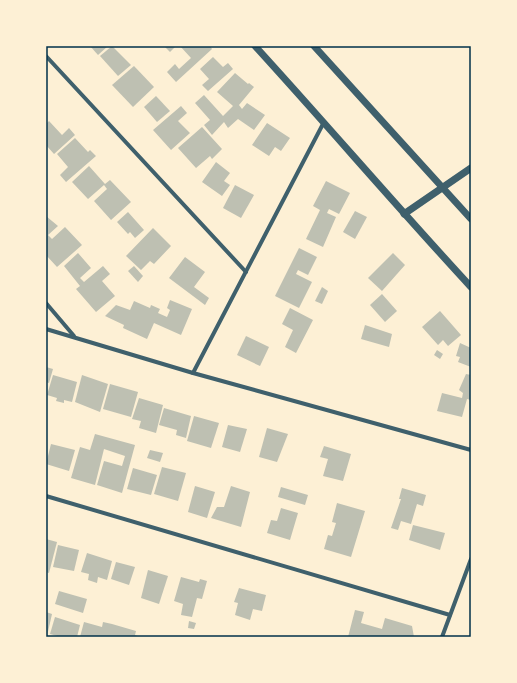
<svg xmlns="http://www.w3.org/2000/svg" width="517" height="683" viewBox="0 0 517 683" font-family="'Noto Sans',sans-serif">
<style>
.building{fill:#bec0b2}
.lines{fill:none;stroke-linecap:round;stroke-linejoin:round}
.minor{stroke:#3f606c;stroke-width:4}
.tertiary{stroke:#3f606c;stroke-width:7}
.neatline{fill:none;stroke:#003049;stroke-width:1.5}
</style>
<rect width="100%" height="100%" fill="#fdf0d5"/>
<!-- building -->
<g class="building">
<path d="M90,46H108L98,55Z"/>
<path d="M112,46L131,65L118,76L100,56Z"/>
<path d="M164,46H176L170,52Z"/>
<path d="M180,46H210L212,49L176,82L167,72L175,64L179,69L191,58Z"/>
<path d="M213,57L223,67L228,63L233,69L208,91L202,85L209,79L200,69Z"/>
<path d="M134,66L154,87L133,107L112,85Z"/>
<path d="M235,73L248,84L249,83L254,87L239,105L242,109L247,103L265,115L254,130L238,119L228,128L224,122L212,135L204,125L210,120L195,103L204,95L223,116L233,106L217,92Z"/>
<path d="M156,96L170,111L157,122L144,107Z"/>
<path d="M181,106L187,113L178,121L190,133L171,150L153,130Z"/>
<path d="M49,121L62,135L69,128L75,135L54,154L46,145V124Z"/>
<path d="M267,123L290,138L281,151L275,147L269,156L252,145Z"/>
<path d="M202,127L222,149L212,159L210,156L196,168L178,148Z"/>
<path d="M75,138L88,152L90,150L96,156L66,182L60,175L68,167L57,154Z"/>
<path d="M216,162L230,173L224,181L230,185L222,196L202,182Z"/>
<path d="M89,166L105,184L110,180L131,202L111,220L94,201L107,189L104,185L88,199L72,182Z"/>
<path d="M326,181L350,193L339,214L329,209L327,213L336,217L323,247L306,239L320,210L313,206Z"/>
<path d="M235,185L254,195L241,218L223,208Z"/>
<path d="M355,211L367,217L355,239L343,232Z"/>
<path d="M128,212L144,230L135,238L130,232L128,234L117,222Z"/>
<path d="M46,216L58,226L48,235L52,239L65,227L82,245L57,267L46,255Z"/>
<path d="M153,228L171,246L154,264L150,261L141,270L126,256Z"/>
<path d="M299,248L317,257L308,275L298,270L296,274L312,282L299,308L275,296Z"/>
<path d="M78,253L91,268L80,278L84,282L103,266L110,274L102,281L115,296L96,312L76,289L80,286L64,266Z"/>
<path d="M393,253L405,265L382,291L368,278Z"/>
<path d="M185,257L205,272L194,287L209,298L205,305L169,278Z"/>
<path d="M134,266L143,276L138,282L128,271Z"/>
<path d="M322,287L328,291L322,304L315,301Z"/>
<path d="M382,294L397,311L385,322L370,305Z"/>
<path d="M170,300L192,309L181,335L154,323L147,339L123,328L124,325L105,316L116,305L130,310L134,301L150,308L151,305L160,309L158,313L167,317L170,310L167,308Z"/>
<path d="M290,308L313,320L296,353L285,347L293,330L282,324Z"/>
<path d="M440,311L461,335L448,346L443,340L438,345L422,327Z"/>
<path d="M365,325L392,334L389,347L361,339Z"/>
<path d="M246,336L269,347L260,366L237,355Z"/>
<path d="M460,343L471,348V367L458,362L460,357L456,356Z"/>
<path d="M437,350L443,354L440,359L434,355Z"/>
<path d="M46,367L53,369L49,383L46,382Z"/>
<path d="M466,374L471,375V400L467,399L462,417L437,411L442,393L462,398L463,393L459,390Z"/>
<path d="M53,375L77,382L72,402L64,400V403L56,401L57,398L47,395Z"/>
<path d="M82,375L108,384L100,412L75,402Z"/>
<path d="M110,384L138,392L131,417L103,409Z"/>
<path d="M139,398L163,405L156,433L139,428L141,421L132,419Z"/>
<path d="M164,408L191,416L186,438L176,435L177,430L159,425Z"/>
<path d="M194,416L219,423L211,448L187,441Z"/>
<path d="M228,425L247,429L240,452L222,447Z"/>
<path d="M267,428L288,434L277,462L259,457Z"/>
<path d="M95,434L135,445L122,493L97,485L104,461L122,466L125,456L104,449L95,485L71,478L80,447L90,450Z"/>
<path d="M51,444L75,450L69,471L46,464Z"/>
<path d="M324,446L351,454L343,481L323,476L328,459L320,457Z"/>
<path d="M150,450L163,453L160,462L147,458Z"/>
<path d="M162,467L186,473L178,501L154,494Z"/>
<path d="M133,468L157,475L151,495L127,489Z"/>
<path d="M195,486L215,492L207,518L188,512Z"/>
<path d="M231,486L250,492L241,527L211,518L217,507H224Z"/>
<path d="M281,487L308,495L305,505L278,497Z"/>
<path d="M402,488L426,495L423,506L417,504L411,524L401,521L398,530L391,528L401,499H399Z"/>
<path d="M337,503L365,511L351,557L324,549L328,535L332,536L336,523L332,522Z"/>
<path d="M281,508L298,513L290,540L267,533L271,520L277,521Z"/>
<path d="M413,525L445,533L440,550L409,540Z"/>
<path d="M46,539L57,542L49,573L46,572Z"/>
<path d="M58,545L79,550L74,571L53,567Z"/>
<path d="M87,553L112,561L107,580L98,577L97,583L88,580L89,574L81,572Z"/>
<path d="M116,562L135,567L129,585L111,579Z"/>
<path d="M148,570L168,576L159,604L141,598Z"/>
<path d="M181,577L199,582L200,579L207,581L202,599L197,598L192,617L181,615L183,604L174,601Z"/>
<path d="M239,588L266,595L262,611L253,609L250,620L235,615L238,603L234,602Z"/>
<path d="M59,591L87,599L83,613L55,604Z"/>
<path d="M355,610L364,612L361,623L382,629L385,618L412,626L414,637H348Z"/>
<path d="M46,612L52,614L47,636H46Z"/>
<path d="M55,617L80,625L77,637H61L50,634Z"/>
<path d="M189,621L196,623L194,629L188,628Z"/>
<path d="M84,622L102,627L103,622L112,624L136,631L135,635L140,637H80Z"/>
</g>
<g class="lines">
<!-- minor -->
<g class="minor">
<path d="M46,56L246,272"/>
<path d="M46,303L74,336"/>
<path d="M46,329L193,373L471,450"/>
<path d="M193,373L324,122"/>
<path d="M46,496L450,615"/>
<path d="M442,637L471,559"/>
</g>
<!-- tertiary -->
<g class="tertiary">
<path d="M255,46C328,126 398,208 471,287"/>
<path d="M314,46L471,219"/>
<path d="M404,214L471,168"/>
</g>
</g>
<!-- border -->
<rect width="517" height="683" fill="none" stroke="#fdf0d5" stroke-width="94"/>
<rect x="47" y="47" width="423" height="589" class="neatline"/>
</svg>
